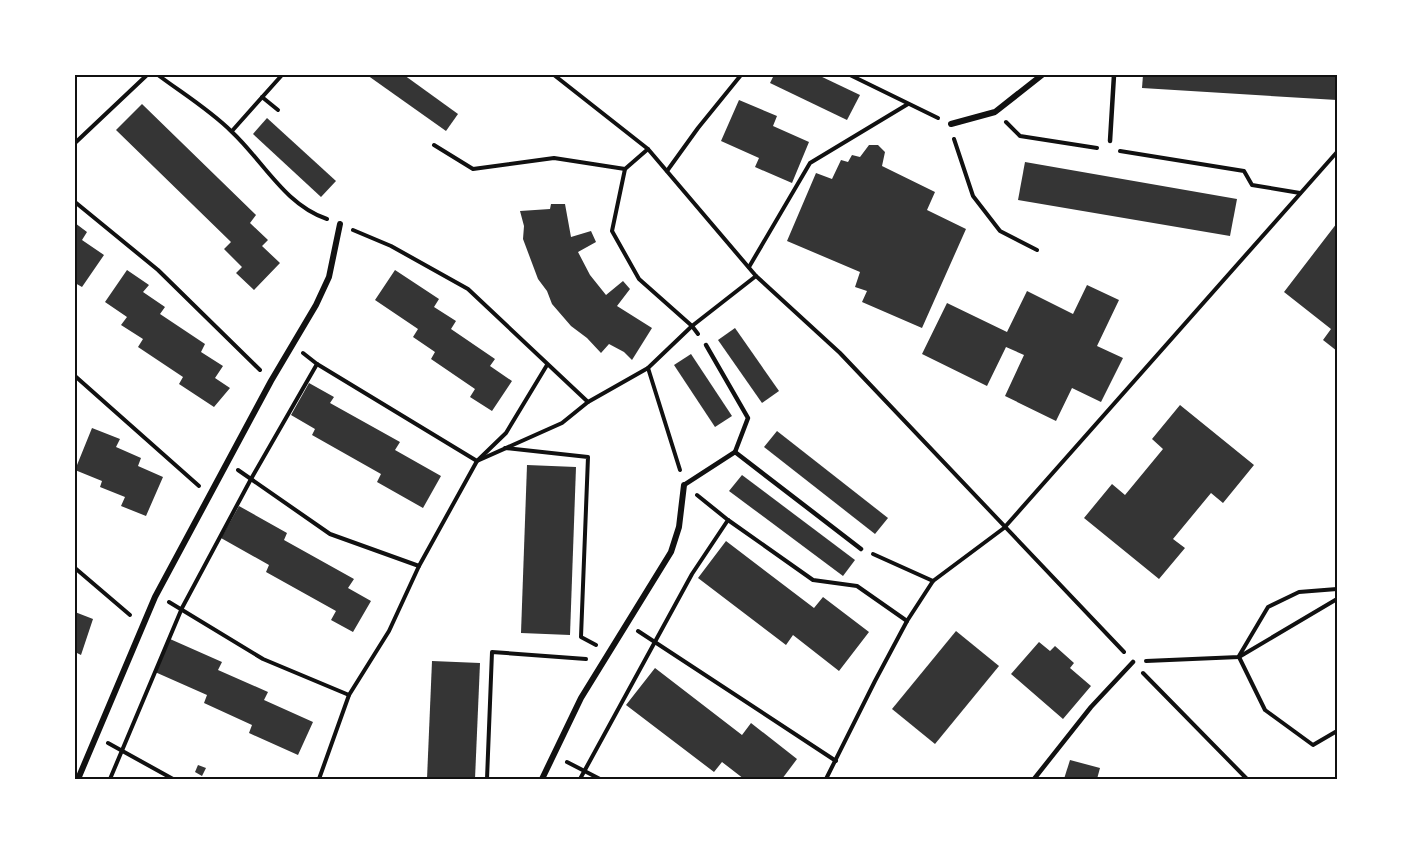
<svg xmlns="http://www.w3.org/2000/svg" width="1412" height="854" viewBox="0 0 1412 854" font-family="'Golos Text',sans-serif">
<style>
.building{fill:#353535}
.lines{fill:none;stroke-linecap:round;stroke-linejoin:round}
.path{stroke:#111;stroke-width:4}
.service{stroke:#111;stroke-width:4.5}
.minor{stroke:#111;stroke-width:6}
.neatline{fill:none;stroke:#111;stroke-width:2}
</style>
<rect width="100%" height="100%" fill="#fff"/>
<!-- building -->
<g class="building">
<path d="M367,75H404L458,114L446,131Z"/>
<path d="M774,75H818L860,95L847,120L770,83Z"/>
<path d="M1143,75H1337V100L1142,88Z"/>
<path d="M739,100L777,116L773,126L809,142L792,183L755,167L759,158L721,141Z"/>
<path d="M142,104L256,215L250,223L268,240L262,246L280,263L254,290L236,273L242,267L224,249L231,242L116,130Z"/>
<path d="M267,118L336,181L321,197L253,134Z"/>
<path d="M869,145H878L885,152L882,166L935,192L927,210L966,229L922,328L862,302L867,291L855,287L860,272L787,241L816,173L832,179L841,160L848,162L852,155L860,157Z"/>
<path d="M1025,162L1237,199L1230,236L1018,200Z"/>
<path d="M551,204H565L571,237L591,231L596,242L578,252L590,275L606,295L623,281L630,289L617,306L652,328L632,360L624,352L609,344L601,353L587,338L571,326L552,304L547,291L538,279L523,239L524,226L520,211L550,209Z"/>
<path d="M75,223L87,232L82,240L104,255L82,287L75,283Z"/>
<path d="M1337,223V351L1323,340L1331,329L1284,292Z"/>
<path d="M127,270L149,285L143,292L165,307L160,314L205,344L201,352L223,366L215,378L230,388L214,407L179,384L183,377L138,347L143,339L121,325L127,317L105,302Z"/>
<path d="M395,270L439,299L434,307L456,321L451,329L495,359L490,366L512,381L492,411L470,397L475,389L431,359L435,352L413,337L418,329L375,300Z"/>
<path d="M1087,285L1119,300L1097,346L1123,358L1101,402L1072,388L1056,421L1005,396L1024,355L1006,347L987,386L922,354L947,303L1007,332L1027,291L1073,314Z"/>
<path d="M735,328L779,391L762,403L718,340Z"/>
<path d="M691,354L732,416L715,427L674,365Z"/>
<path d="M309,383L334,397L330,403L400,442L395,450L441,476L423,508L377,482L381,474L312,435L315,429L291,415Z"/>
<path d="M1180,405L1254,465L1223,503L1211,493L1173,539L1185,548L1159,579L1084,518L1112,484L1125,495L1163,449L1152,439Z"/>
<path d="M92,428L120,439L116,447L141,458L138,466L163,477L146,516L121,506L125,497L100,487L102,481L75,470Z"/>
<path d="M777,431L888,518L875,534L764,447Z"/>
<path d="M527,465L576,467L570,635L521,633Z"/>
<path d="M742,475L855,560L843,576L729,491Z"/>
<path d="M239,506L287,533L284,540L354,579L348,588L371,601L353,632L331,620L336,611L266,572L269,565L221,538Z"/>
<path d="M726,541L814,608L823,597L869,632L839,671L793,635L786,645L698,578Z"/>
<path d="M75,612L93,619L81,655L75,652Z"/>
<path d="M956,631L999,666L935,744L892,709Z"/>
<path d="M170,639L222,662L218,670L268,692L264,700L313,722L298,755L249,733L252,725L204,703L207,695L155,672Z"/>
<path d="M1039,642L1050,651L1055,646L1074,663L1070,668L1091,686L1063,719L1011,674Z"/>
<path d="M432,661L480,663L475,779H427Z"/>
<path d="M655,668L742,735L751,723L797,759L782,779H744L722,762L714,772L626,705Z"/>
<path d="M1070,760L1100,768L1097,779H1064Z"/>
<path d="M198,765L206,768L202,776L195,772Z"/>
</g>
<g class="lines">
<!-- path -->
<g class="path">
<path d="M158,75C182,93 210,110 232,132C263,161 285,205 327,219"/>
<path d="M554,75L648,149L756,276L840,353L1124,652"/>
<path d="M850,75L938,118"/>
<path d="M262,97L278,110"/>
<path d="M1006,122L1020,136L1097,148"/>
<path d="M232,131L282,75"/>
<path d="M954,139L973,196L1000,231L1037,250"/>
<path d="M75,143L147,75"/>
<path d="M434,145L473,169L554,158L625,169"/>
<path d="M648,149L625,169L612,231L639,279L692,326L698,334"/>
<path d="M1120,151L1244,171L1252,185L1300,193"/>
<path d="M667,171L698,128L741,75"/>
<path d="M75,202L158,270L260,370"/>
<path d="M353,230L391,246L468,289L588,402L648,368L692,326L756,276"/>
<path d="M749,267L810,163L908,104"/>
<path d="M303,353L317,364L477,461L562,423L588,402"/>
<path d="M648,368L680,470"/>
<path d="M75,376L199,486"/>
<path d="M505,448L588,457L581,637L596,645"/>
<path d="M238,470L330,534L419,566"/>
<path d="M697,495L728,520L813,580L857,586L907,621"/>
<path d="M873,554L933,581"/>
<path d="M75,568L130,615"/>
<path d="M169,602L263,659L349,695"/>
<path d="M638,631L836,761"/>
<path d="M1239,656L1268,607L1299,592L1337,589"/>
<path d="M1239,657L1265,710L1313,745L1337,731"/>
<path d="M1146,661L1239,657L1337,599"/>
<path d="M1143,673L1247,779"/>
<path d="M108,743L173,779"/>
<path d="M567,762L600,779"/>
<path d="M110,779L182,608L251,479L317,364"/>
<path d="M319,779L349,695L389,631L419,566L477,461L506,433L547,365"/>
<path d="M487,779L492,652L586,659"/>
<path d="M580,779L692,574L728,520"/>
<path d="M826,779L875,681L907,621L933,581L1004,528L1337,152"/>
</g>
<!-- service -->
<g class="service">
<path d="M1110,141L1114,75"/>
<path d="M706,345L748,418L735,452"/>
<path d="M684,485L735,452L861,549"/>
<path d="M1034,779L1091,707L1133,662"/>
</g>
<!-- minor -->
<g class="minor">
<path d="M951,124L995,112L1042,75"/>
<path d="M78,779L155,597L271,381L316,305L329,277L340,224"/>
<path d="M542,779L581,698L671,552L679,527L684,485"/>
</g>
</g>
<!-- border -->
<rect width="1412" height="854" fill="none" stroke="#ffffff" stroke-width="153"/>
<rect x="76" y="76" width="1260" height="702" class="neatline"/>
</svg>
